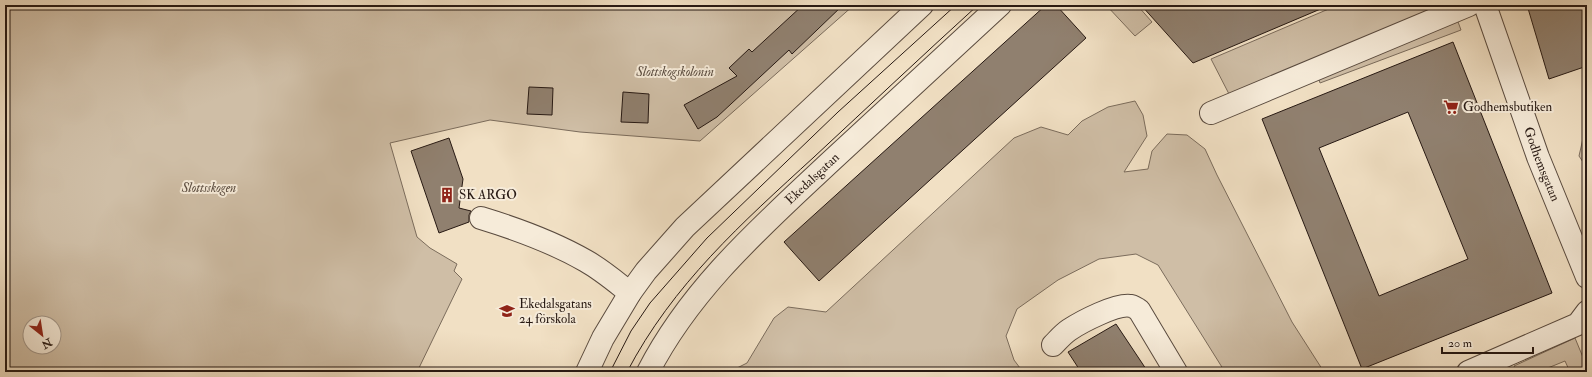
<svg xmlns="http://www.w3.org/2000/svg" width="1592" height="377" viewBox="0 0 1592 377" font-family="'IM FELL Double Pica',serif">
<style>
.green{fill:#cfbea6;stroke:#7b6c5c;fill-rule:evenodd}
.building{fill:#90806f;stroke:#271913;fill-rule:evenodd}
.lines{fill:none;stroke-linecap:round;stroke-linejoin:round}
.minor-casing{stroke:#5a4b3f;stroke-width:24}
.minor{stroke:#f6ebd9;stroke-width:22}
.tram{stroke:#271913;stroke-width:1}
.labels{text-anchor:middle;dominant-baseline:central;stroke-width:4;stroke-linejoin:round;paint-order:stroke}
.park-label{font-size:13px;font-style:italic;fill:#594b3f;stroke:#f6ebd9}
.poi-label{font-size:13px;fill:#271913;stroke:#f6ebd9;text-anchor:start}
.street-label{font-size:13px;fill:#271913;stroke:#f6ebd9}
</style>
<rect width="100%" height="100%" fill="#f1e0c4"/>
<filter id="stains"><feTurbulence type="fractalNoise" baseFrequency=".005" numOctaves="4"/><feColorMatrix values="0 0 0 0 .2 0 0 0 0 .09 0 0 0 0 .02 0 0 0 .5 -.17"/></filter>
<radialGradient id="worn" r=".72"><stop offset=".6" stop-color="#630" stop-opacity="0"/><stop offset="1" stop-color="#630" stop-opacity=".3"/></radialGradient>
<!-- green -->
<g class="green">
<path d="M5,5H854L700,141L580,132L490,120L390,143L417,237L430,248L457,264L454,271L462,279L417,372H5ZM30,323H54V347H30Z"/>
<path d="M1106,5H1137L1152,22L1135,36Z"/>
<path d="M1338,5H1447L1229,94L1211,59Z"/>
<path d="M1457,19L1461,30L1320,83L1318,76Z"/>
<path d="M1135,101L1143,115L1147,136L1124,172L1148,169L1152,151L1167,134L1187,135L1205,149L1217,175L1292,322L1324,372H1225L1158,265L1136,254L1099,259L1058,280L1017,309L1006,336L1014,360L1023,372H729L747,363L774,318L788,307L826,312L1014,138L1041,127L1068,135L1082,121L1108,107Z"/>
<path d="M1587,121V168L1579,156Z"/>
<path d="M1575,338L1587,367V372H1570L1565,361L1538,372H1517L1514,366Z"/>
</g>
<!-- building -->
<g class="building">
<path d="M803,5H843L792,54L789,50L717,117L698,129L684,105L737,76L729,68L749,49L752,52Z"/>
<path d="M1046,5H1056L1086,38L819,281L784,242Z"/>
<path d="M1141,5H1330L1193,63Z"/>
<path d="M1527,5H1582L1587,22V66L1549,79Z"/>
<path d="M1453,42L1552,293L1362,369L1262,119ZM1408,112L1468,259L1379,296L1319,148Z"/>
<path d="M529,87L553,88L552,115L527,114Z"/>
<path d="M623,92L649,94L648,123L621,122Z"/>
<path d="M449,138L463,179L459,208L471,211L469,215V222L439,233L411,151Z"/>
<path d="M1116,324L1148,372H1081L1068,352Z"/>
</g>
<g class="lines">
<!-- minor casing -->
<g class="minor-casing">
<g id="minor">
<path id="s1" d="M1485,5L1538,157L1587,277"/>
<path d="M1211,113L1469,5"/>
<path d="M481,218C517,229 553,242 586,261C602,270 616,282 630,293"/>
<path d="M1053,345C1058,340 1063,334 1069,330C1081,322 1117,303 1131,306C1133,306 1137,309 1139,310L1176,372"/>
<path d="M587,372L603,338L630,293L646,271L685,227L922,5"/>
<path id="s2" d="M648,372C691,288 761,227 829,163C886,110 943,57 1000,5"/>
<path d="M1468,372L1578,324L1587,312"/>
</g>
</g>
<!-- minor -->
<use href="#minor" class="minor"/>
<!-- tram -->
<g class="tram">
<path d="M610,372L631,331L650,303L707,238L838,112L956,5"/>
<path d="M627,372C673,284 742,223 814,157C869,106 923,55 978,5"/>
</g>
</g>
<!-- icons -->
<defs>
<g id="supermarket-bare" transform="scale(1.2)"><path d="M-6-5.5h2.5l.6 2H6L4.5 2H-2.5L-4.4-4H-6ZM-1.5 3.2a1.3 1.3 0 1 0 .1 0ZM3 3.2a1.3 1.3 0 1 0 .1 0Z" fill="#8f2418" stroke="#f6ebd9" stroke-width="2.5" paint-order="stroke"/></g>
<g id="building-bare" transform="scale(1.2)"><path d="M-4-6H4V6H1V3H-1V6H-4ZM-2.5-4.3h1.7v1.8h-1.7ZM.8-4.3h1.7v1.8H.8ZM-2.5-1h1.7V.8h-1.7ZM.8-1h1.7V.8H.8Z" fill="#8f2418" stroke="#f6ebd9" stroke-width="2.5" paint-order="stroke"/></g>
<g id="school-bare" transform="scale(1.2)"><path d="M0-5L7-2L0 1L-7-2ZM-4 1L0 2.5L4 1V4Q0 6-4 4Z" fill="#8f2418" stroke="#f6ebd9" stroke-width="2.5" paint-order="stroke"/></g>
</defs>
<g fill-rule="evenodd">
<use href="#supermarket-bare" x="1451" y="107"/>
<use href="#building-bare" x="447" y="195"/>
<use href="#school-bare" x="507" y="311"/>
</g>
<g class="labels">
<!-- park labels -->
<g class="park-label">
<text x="675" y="72">Slottskogskolonin</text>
<text x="209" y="188">Slottsskogen</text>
</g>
<!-- poi labels -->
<g class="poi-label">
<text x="1463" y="107">Godhemsbutiken</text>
<text x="459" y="195">SK ARGO</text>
<text x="519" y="304">Ekedalsgatans<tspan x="519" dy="15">24 förskola</tspan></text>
</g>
<!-- street labels -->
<g class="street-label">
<text stroke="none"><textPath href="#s1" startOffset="169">Godhemsgatan</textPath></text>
<text stroke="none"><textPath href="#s2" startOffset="255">Ekedalsgatan</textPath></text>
</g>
</g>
<!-- margin -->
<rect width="1592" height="377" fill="none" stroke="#f1e0c4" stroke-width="20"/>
<rect x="6" y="6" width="1580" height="365" fill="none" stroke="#271913" stroke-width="2"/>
<rect x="10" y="10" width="1572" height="357" fill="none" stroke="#271913"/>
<!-- north arrow -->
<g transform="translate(42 335) rotate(150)"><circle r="19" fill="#f6ebd9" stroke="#a3978a"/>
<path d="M0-3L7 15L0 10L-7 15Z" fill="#8f2418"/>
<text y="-6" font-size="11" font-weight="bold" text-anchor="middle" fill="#271913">N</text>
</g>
<!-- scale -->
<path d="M1442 347v6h91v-6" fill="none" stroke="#271913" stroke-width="2"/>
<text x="1448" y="347" font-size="12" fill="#271913" stroke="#f6ebd9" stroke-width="3" paint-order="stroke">20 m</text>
<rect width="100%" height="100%" filter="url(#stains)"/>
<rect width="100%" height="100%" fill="url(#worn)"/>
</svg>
